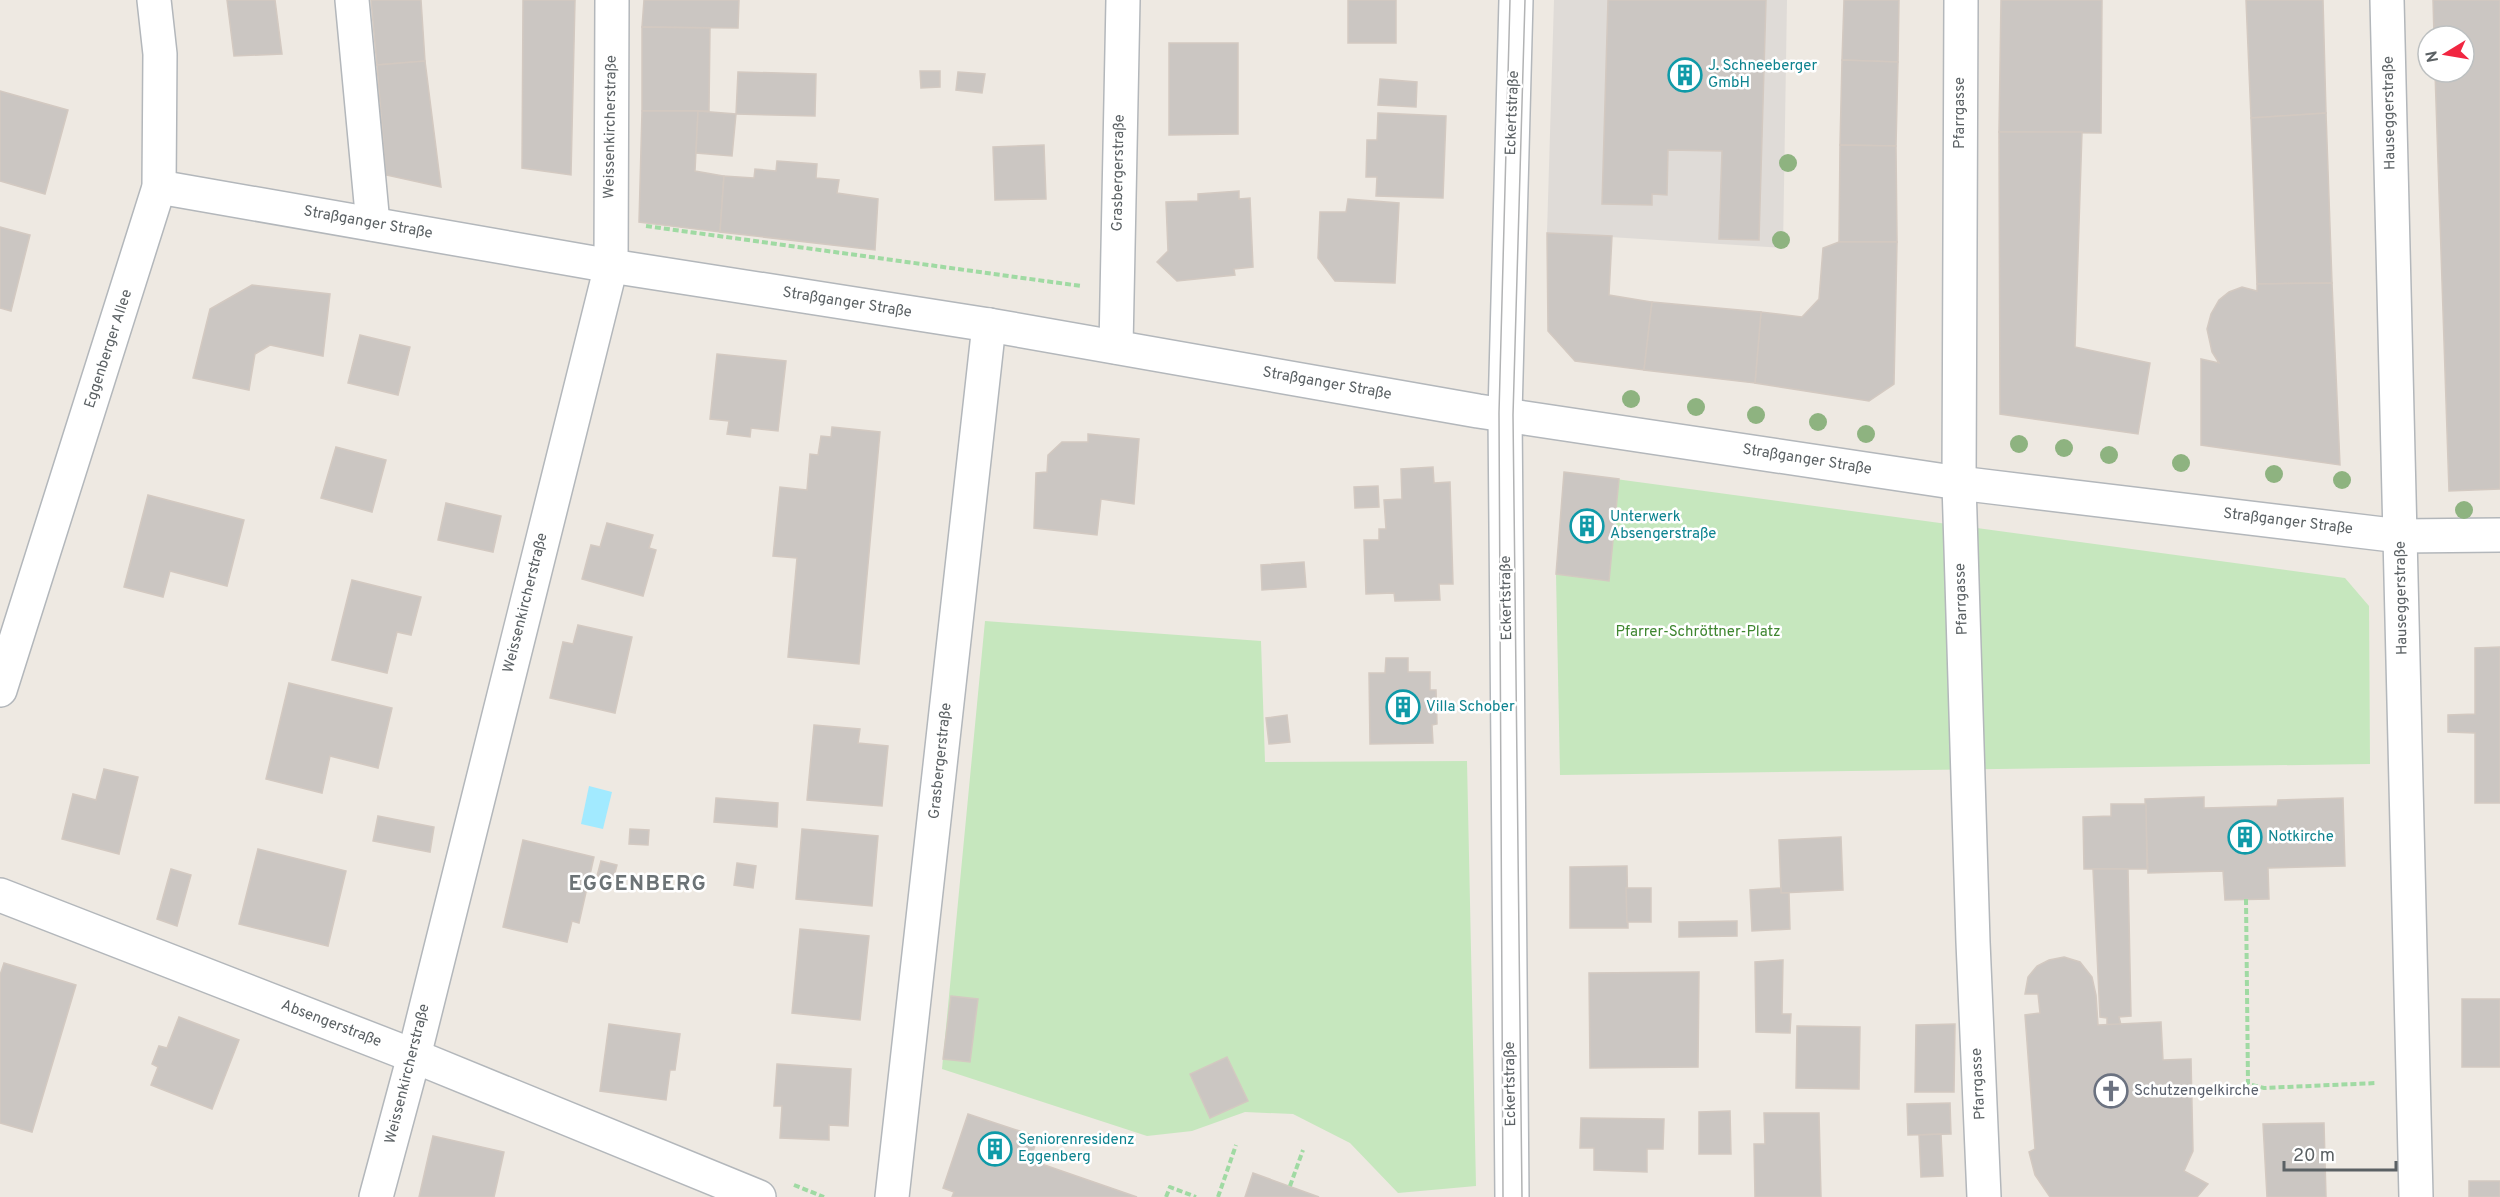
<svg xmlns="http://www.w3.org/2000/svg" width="2500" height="1197" viewBox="0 0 2500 1197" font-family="Overpass,sans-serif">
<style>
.industrial{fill:#dfdbd7}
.green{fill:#c6e7be}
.water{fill:#a2eaff}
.building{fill:#cbc6c2;stroke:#d3c9c1;stroke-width:1.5}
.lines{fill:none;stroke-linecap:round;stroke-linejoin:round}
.minor-casing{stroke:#b3b7bb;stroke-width:36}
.path{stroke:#a0daa3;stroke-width:4;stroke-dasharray:6 3;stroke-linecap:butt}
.minor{stroke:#fff;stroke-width:33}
.tram{stroke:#b2b3b4;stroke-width:1.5}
.tree{fill:#8eb380}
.labels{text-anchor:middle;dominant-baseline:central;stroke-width:5;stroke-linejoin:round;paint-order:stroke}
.culture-label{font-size:15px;fill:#0d838f;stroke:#fff;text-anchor:start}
.street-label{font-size:15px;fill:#5b6164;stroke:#fff}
.park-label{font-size:15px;fill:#3f8630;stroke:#fff}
.worship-label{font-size:15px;fill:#5b616d;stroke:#fff;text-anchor:start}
.district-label{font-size:21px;font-weight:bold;letter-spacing:1.5px;fill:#6c7376;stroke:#fff}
</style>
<rect width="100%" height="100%" fill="#eee9e2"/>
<!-- industrial -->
<path class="industrial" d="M1554,0H1787L1783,248L1547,233Z"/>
<!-- green -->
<g class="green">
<path d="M1564,472L2345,578L2369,606L2370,764L1560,775L1556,574Z"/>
<path d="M985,621L1261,641L1265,762L1467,761L1476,1186L1398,1193L1350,1143L1293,1114L1245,1112L1192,1131L1147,1136L942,1069Z"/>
</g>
<!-- water -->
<path class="water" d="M589,786L612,792L603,829L581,824Z"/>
<!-- building -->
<g class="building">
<path d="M227,0H275L282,54L234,56Z"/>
<path d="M371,0H421L425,61L377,65Z"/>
<path d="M523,0H575L571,175L522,168Z"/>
<path d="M644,0H739L738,28L642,27Z"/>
<rect x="1348" y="0" width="48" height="43"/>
<path d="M1608,0H1766L1759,240L1719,239L1722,151L1668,150L1667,195L1652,194V205L1602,204Z"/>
<path d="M1844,0H1899L1898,62L1842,60Z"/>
<path d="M2001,0H2102L2101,133L1999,132Z"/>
<path d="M2246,0H2323L2326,113L2251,118Z"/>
<path d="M2433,0H2500V489L2449,491L2435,72H2464V36H2434Z"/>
<path d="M642,27L710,28L709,111H642Z"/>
<path d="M1169,43H1238V134L1169,135Z"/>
<path d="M1842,60L1898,62L1896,146L1840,145Z"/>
<path d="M425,61L441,187L386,175L377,65Z"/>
<path d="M920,71H940V87L921,88Z"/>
<path d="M738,72L816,74L815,116L736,114Z"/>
<path d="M958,72L985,74L982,93L956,90Z"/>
<path d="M1380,79L1417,82L1416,107L1378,105Z"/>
<path d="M0,91L68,110L45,194L0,181Z"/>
<path d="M642,111H698L695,171L724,176L720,232L639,222Z"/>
<path d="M698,111L736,114L732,156L696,153Z"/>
<path d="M1378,113L1446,116L1443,198L1376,196L1377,177H1366L1367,140H1377Z"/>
<path d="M2326,113L2332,283L2257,284L2251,118Z"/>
<path d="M1999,132H2082L2075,347L2150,363L2138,434L2000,414Z"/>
<path d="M1044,145L1046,199L995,200L993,147Z"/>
<path d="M1840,145L1896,146L1897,242H1839Z"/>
<path d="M777,161L817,164L816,178L839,180L837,193L878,199L875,250L720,232L724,176L754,178L755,169L776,171Z"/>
<path d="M1239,191V199L1250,198L1253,267L1234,269L1235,275L1177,281L1157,262L1168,251L1166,202L1198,201V194Z"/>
<path d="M1348,199L1399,203L1395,283L1335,281L1318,258L1320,212H1346Z"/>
<path d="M0,227L30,235L11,311L0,308Z"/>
<path d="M1547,233L1612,236L1609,295L1652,302L1644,370L1575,361L1548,331Z"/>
<path d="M1839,242H1897L1894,384L1869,401L1755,383L1761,312L1802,317L1819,299L1823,248Z"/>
<path d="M2332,283L2340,465L2201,445V359L2219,363L2212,352L2207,329L2211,314L2219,300L2229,292L2242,287L2257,291V284Z"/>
<path d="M252,285L330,294L323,356L270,345L255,354L249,390L193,378L210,309Z"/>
<path d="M1652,302L1761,312L1755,383L1644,370Z"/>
<path d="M360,335L410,347L398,395L348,383Z"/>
<path d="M717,354L786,361L778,431L751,428L750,437L727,434L729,421L710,419Z"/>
<path d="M832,427L880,432L859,664L788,657L797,558L773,556L780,487L807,490L810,454L818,455L821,436L831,437Z"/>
<path d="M1088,434L1139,439L1134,504L1101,499L1097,535L1034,528L1036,473L1047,472L1048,455L1062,442H1088Z"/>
<path d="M336,447L386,460L372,512L321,498Z"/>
<path d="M1433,467L1434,483L1450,482L1453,584H1439L1440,600L1395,601L1394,593L1366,594L1364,540H1379V529H1386L1384,500L1402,499L1401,469Z"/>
<path d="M1564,472L1619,479L1609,581L1556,574Z"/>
<path d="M1378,486L1379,507L1355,508L1354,487Z"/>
<path d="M148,495L244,520L227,586L170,571L163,597L124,587Z"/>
<path d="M446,503L501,516L493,552L438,540Z"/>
<path d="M607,523L653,535L649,548L656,550L643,596L582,579L591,545L600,547Z"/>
<path d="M1304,562L1306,587L1262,590L1261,565Z"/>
<path d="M352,580L421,597L411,635L397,632L387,673L332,660Z"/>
<path d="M578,625L632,637L615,713L550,698L563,642L573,644Z"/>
<path d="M2500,647V803H2475V733L2448,732V715L2475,714V648Z"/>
<path d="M1386,658H1408V672H1430V690H1436L1437,724L1432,725L1433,743L1370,744L1369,673H1385Z"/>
<path d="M289,683L392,708L378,768L330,756L322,793L266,779Z"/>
<path d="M1287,715L1290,742L1269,744L1266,718Z"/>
<path d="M814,725L860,729L858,743L888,746L882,806L807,800Z"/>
<path d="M104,769L138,777L119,854L62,839L73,794L96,800Z"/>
<path d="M2204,797V808L2277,806L2278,800L2343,798L2345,866L2268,868L2269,899L2225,900L2223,871L2148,873L2145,799Z"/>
<path d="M716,798L778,803L777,827L714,822Z"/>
<path d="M2111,804H2146L2147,869H2084L2083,817L2111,816Z"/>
<path d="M378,816L434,827L430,852L373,841Z"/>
<path d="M630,829L649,830L648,845L629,844Z"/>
<path d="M802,829L878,836L872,906L796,899Z"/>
<path d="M1841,837L1843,890L1781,893L1779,840Z"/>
<path d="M523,840L594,857L579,923L572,921L567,942L503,927Z"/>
<path d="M258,849L346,871L328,946L239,924Z"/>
<path d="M601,861L617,865L613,880L597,876Z"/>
<path d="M737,863L756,866L753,888L734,885Z"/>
<path d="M1627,866L1628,928H1570V867Z"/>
<path d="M171,869L191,875L177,926L157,919Z"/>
<path d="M2093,869H2128L2131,1016L2119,1017L2121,1025L2107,1026V1018L2100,1017Z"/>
<path d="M1626,888H1651V922H1627Z"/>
<path d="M1781,888V893H1789L1790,929L1752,931L1750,890Z"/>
<path d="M1737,921V936L1679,937V922Z"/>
<path d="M800,929L869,936L860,1020L792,1013Z"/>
<path d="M2064,957L2080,962L2092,977L2096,995L2098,1025L2161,1022L2163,1060L2191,1059L2193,1151L2184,1171L2208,1184L2197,1197H2050L2035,1175L2029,1152L2035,1149L2025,1015L2040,1013L2038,994H2025L2028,977L2037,966L2049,960Z"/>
<path d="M1783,960L1782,1014H1791L1790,1033L1756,1032L1755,962Z"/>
<path d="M4,963L76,985L32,1132L0,1123V975Z"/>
<path d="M1699,972L1698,1067L1590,1068L1589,973Z"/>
<path d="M951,996L978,999L970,1062L943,1059Z"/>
<rect x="2462" y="999" width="38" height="68"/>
<path d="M179,1017L239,1040L212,1109L151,1085L158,1067L152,1064L159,1046L167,1048Z"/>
<path d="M609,1024L680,1034L675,1070H670L666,1100L600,1091Z"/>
<path d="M1955,1024L1954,1092H1915L1916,1025Z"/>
<path d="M1797,1026L1860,1027L1859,1089L1796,1088Z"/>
<path d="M1227,1057L1248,1101L1210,1118L1190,1074Z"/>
<path d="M777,1064L851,1069L848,1126L829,1125V1140L780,1138L782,1106H774Z"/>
<path d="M1950,1103L1951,1134L1908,1135L1907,1104Z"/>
<path d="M1730,1111L1731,1154H1699V1112Z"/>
<path d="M1764,1113H1819L1821,1197H1755L1754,1144H1765Z"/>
<path d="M968,1114L1038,1137L1030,1160L1137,1197H952L954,1192L943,1188Z"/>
<path d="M1581,1118L1664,1119L1663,1149H1647V1172L1594,1170V1148H1580Z"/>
<path d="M2324,1123L2326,1197H2267L2263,1124Z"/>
<path d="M1941,1134L1943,1176L1921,1177L1919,1135Z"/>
<path d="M433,1136L504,1152L494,1197H419Z"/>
<path d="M1253,1173L1319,1197H1245Z"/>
<rect x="2469" y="1181" width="31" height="16"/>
</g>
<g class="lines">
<!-- minor casing -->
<g class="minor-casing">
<g id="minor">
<path d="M352,0L373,224"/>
<path d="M1961,0L1959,483L1973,942L1984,1197"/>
<path d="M2387,0L2416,1197"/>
<path d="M159,187L611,266L989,325L1478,411L1959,483L2400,536L2500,535"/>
<path d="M1116,347L1123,0"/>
<path d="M0,690L159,187L160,54L154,0"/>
<path d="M0,895L414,1056L759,1197"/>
<path d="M376,1197L414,1056L611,266L612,0"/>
<path d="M892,1197L989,325"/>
<path d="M1512,1197L1505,414L1516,0"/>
</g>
</g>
<!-- path -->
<g class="path">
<path d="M646,226L1081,286"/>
<path d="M2246,899L2248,1084L2264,1088L2377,1083"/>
<path d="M794,1185L824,1197"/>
<path d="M1290,1186L1303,1150"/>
<path d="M1166,1197L1170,1187L1196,1197"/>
<path d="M1218,1197L1236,1145"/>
</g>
<!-- minor -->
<use href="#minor" class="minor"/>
<!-- tram -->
<g class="tram">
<path d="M1503,1197L1499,413L1510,0"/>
<path d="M1522,1197L1513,415L1525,0"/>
</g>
</g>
<!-- trees -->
<g class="tree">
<circle cx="1788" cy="163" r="9"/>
<circle cx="1781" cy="240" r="9"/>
<circle cx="1631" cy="399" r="9"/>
<circle cx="1696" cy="407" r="9"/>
<circle cx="1756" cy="415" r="9"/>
<circle cx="1818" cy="422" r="9"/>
<circle cx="1866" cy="434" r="9"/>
<circle cx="2019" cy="444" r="9"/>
<circle cx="2064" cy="448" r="9"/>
<circle cx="2109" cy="455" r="9"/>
<circle cx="2181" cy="463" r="9"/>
<circle cx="2274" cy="474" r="9"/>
<circle cx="2342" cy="480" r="9"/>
<circle cx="2464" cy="510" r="9"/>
</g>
<!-- icons -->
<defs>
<g id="building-ring" transform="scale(1.725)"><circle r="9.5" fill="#fff" stroke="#0f9aa8" stroke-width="1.5"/><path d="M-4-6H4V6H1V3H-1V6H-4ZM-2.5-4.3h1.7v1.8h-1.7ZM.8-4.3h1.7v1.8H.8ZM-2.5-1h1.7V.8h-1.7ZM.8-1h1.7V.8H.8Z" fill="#0f9aa8"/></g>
<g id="church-ring" transform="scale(1.725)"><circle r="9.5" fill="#fff" stroke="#6b7280" stroke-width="1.5"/><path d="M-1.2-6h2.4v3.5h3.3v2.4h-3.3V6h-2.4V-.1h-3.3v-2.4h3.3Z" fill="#6b7280"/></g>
</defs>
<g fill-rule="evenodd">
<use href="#building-ring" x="1685" y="75"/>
<use href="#building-ring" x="1587" y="526"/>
<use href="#building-ring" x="1403" y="707"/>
<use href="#building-ring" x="2245" y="837"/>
<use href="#church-ring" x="2111" y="1091"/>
<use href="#building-ring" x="995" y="1149"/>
</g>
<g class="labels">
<!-- culture labels -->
<g class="culture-label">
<text x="1708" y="66">J. Schneeberger<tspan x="1708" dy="17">GmbH</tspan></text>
<text x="1610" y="517">Unterwerk<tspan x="1610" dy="17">Absengerstraße</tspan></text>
<text x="1426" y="707">Villa Schober</text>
<text x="2268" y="837">Notkirche</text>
<text x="1018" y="1140">Seniorenresidenz<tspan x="1018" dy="17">Eggenberg</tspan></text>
</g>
<!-- street labels -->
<g class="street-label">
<text transform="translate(1513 113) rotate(-88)">Eckertstraße</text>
<text transform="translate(1960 113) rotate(-90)">Pfarrgasse</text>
<text transform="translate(2390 113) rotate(-91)">Hauseggerstraße</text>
<text transform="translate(611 127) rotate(-89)">Weissenkircherstraße</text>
<text transform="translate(1119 173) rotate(-89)">Grasbergerstraße</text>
<text transform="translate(368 223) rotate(10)">Straßganger Straße</text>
<text transform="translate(847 303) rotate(9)">Straßganger Straße</text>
<text transform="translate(109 349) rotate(-72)">Eggenberger Allee</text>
<text transform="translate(1327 384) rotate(10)">Straßganger Straße</text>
<text transform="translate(1807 460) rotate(9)">Straßganger Straße</text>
<text transform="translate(2288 522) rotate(7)">Straßganger Straße</text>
<text transform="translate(1507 598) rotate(-91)">Eckertstraße</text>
<text transform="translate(2402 598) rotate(-91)">Hauseggerstraße</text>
<text transform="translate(1962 599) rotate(-92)">Pfarrgasse</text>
<text transform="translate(526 603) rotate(-76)">Weissenkircherstraße</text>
<text transform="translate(941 761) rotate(-84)">Grasbergerstraße</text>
<text transform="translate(331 1024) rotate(21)">Absengerstraße</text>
<text transform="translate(408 1074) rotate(-76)">Weissenkircherstraße</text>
<text transform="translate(1511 1084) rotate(-91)">Eckertstraße</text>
<text transform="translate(1979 1084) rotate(-93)">Pfarrgasse</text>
</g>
<!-- park labels -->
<g class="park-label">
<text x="1698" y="632">Pfarrer-Schröttner-Platz</text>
</g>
<!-- worship labels -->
<g class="worship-label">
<text x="2134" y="1091">Schutzengelkirche</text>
</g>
<!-- district labels -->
<g class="district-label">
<text x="638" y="884">EGGENBERG</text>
</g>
</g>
<!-- north arrow -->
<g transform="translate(2446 54) rotate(259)"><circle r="28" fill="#ffffff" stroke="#bdc0c1" stroke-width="1.5"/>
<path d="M0-4.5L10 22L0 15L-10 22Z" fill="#f12641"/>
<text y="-9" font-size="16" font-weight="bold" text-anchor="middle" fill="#5b6164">N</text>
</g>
<!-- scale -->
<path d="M2284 1161v9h112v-9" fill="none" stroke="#5b6164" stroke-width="3"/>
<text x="2293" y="1161" font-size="18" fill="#5b6164" stroke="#ffffff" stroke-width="4.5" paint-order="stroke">20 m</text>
</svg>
